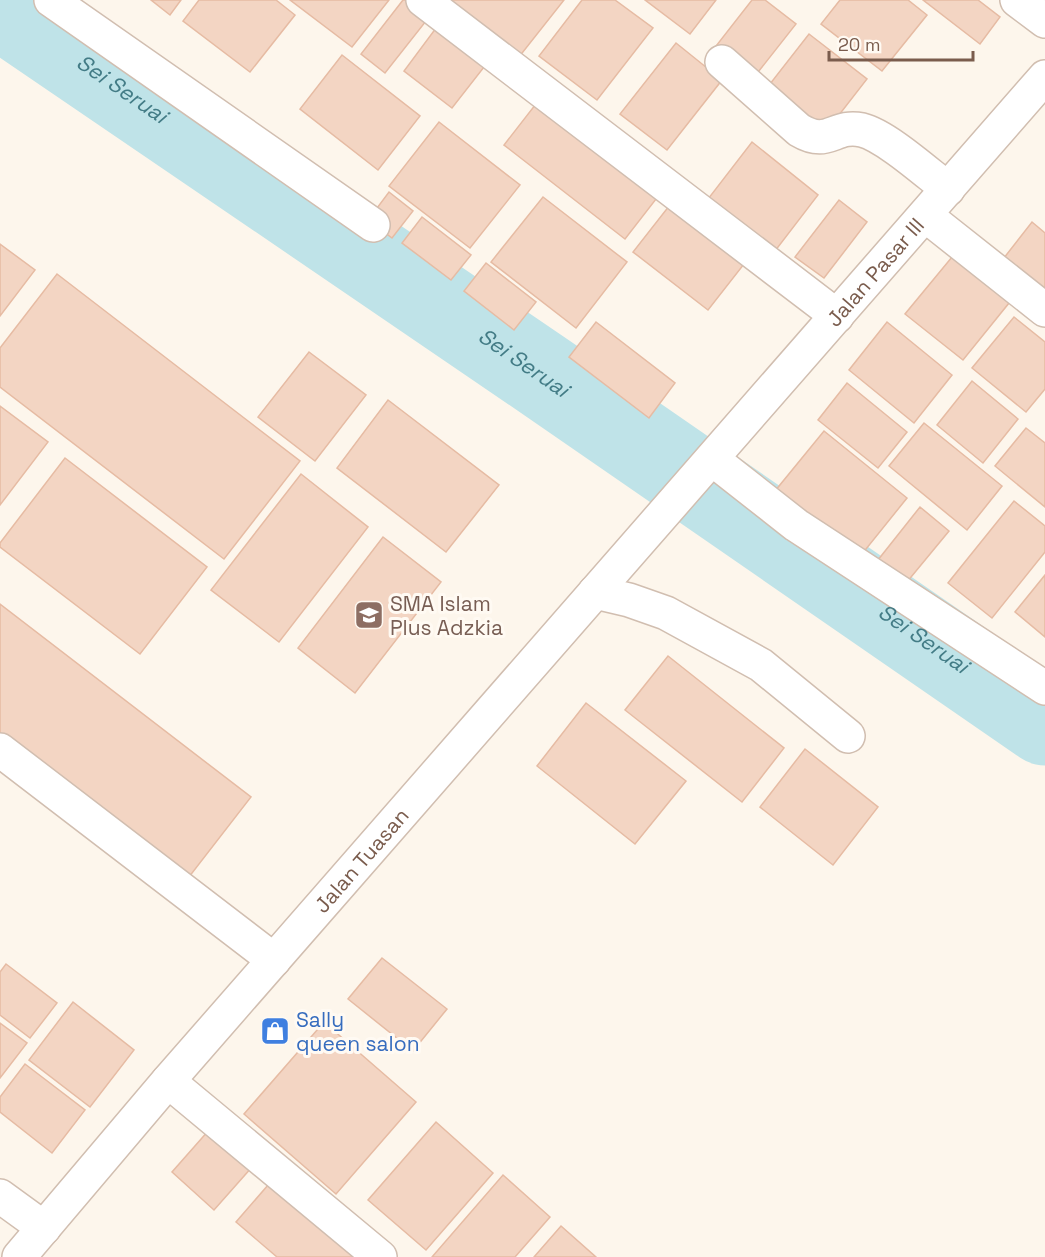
<svg xmlns="http://www.w3.org/2000/svg" width="1045" height="1257" viewBox="0 0 1045 1257" font-family="'Space Grotesk',sans-serif">
<style>
.lines{fill:none;stroke-linecap:round;stroke-linejoin:round}
.river{stroke:#bfe3e8;stroke-width:87}
.building{fill:#f3d5c3;stroke:#e6bba3;stroke-width:1.5}
.minor-casing{stroke:#d1beb0;stroke-width:36}
.tertiary-casing{stroke:#d1beb0;stroke-width:36}
.minor{stroke:#fff;stroke-width:33}
.tertiary{stroke:#fff;stroke-width:33}
.labels{text-anchor:middle;dominant-baseline:central;stroke-width:6;stroke-linejoin:round;paint-order:stroke}
.street-label{font-size:21px;fill:#7a5c4d;stroke:#fffaf3}
.education-label{font-size:21px;fill:#785e54;stroke:#fffaf3;text-anchor:start}
.shop-label{font-size:21px;fill:#366cbe;stroke:#fffaf3;text-anchor:start}
.water-label{font-size:22px;font-style:italic;fill:#437c86;stroke:#fffaf3}
</style>
<rect width="100%" height="100%" fill="#fdf6ec"/>
<g class="lines">
<!-- river -->
<path class="river" id="s1" d="M0,5L547,378L1045,722"/>
</g>
<!-- building -->
<g class="building">
<path d="M151,0H181L170,15Z"/>
<path d="M199,0H276L295,15L250,72L183,21Z"/>
<path d="M290,0H389L352,47Z"/>
<path d="M403,0H408L430,16L385,73L361,54Z"/>
<path d="M435,0H564L515,62Z"/>
<path d="M582,0H615L653,28L597,100L539,56Z"/>
<path d="M645,0H716L690,34Z"/>
<path d="M752,0H765L796,24L755,76L716,46Z"/>
<path d="M840,0H908L927,15L882,71L821,24Z"/>
<path d="M923,0H978L1000,17L980,44Z"/>
<path d="M439,24L488,62L452,108L404,71Z"/>
<path d="M809,34L867,79L825,133L766,89Z"/>
<path d="M676,43L722,80L667,150L620,114Z"/>
<path d="M342,55L420,116L378,170L300,109Z"/>
<path d="M539,100L660,194L625,239L504,145Z"/>
<path d="M439,122L520,185L470,248L389,186Z"/>
<path d="M752,142L818,195L775,251L708,199Z"/>
<path d="M389,192L413,211L392,238L368,220Z"/>
<path d="M543,197L627,262L576,328L491,262Z"/>
<path d="M839,200L867,222L824,278L795,257Z"/>
<path d="M673,201L748,259L708,310L633,252Z"/>
<path d="M422,217L471,255L451,280L402,243Z"/>
<path d="M1032,222L1045,233V300L1000,263Z"/>
<path d="M0,244L35,270L0,316Z"/>
<path d="M952,257L1009,303L963,360L905,314Z"/>
<path d="M486,263L536,302L514,330L464,291Z"/>
<path d="M57,274L300,461L224,559L0,387V348Z"/>
<path d="M1014,317L1045,342V389L1026,412L972,368Z"/>
<path d="M596,322L675,383L649,418L569,357Z"/>
<path d="M887,322L952,375L914,423L849,370Z"/>
<path d="M309,352L366,395L315,461L258,417Z"/>
<path d="M972,381L1018,419L983,463L937,425Z"/>
<path d="M847,383L907,432L878,468L818,420Z"/>
<path d="M388,400L499,485L446,552L337,468Z"/>
<path d="M0,406L48,442L0,505Z"/>
<path d="M924,423L1002,486L967,530L889,466Z"/>
<path d="M1026,428L1045,443V507L995,466Z"/>
<path d="M824,431L907,498L858,559L775,491Z"/>
<path d="M65,458L207,567L140,654L0,547V543Z"/>
<path d="M301,474L368,527L279,642L211,590Z"/>
<path d="M1014,501L1045,526V552L992,618L948,583Z"/>
<path d="M920,507L949,531L902,588L874,565Z"/>
<path d="M383,537L441,582L355,693L298,648Z"/>
<path d="M1045,575V637L1015,612Z"/>
<path d="M0,604L251,797L182,886L0,746Z"/>
<path d="M668,656L784,748L742,802L625,710Z"/>
<path d="M586,703L686,781L635,844L537,766Z"/>
<path d="M805,749L878,807L833,865L760,807Z"/>
<path d="M382,958L447,1009L413,1051L348,999Z"/>
<path d="M6,964L57,1003L30,1038L0,1015V972Z"/>
<path d="M73,1002L134,1050L90,1107L29,1060Z"/>
<path d="M324,1022L416,1102L336,1194L244,1114Z"/>
<path d="M0,1023L27,1043L0,1078Z"/>
<path d="M25,1064L85,1110L52,1153L0,1112V1097Z"/>
<path d="M436,1122L493,1173L426,1250L368,1200Z"/>
<path d="M209,1130L252,1167L214,1210L172,1172Z"/>
<path d="M503,1175L550,1217L515,1257H432Z"/>
<path d="M275,1177L367,1257H277L236,1222Z"/>
<path d="M561,1226L596,1257H534Z"/>
</g>
<g class="lines">
<!-- minor casing -->
<g class="minor-casing">
<g id="minor">
<path d="M51,0L373,225"/>
<path d="M423,0L837,316"/>
<path d="M1017,0L1045,21"/>
<path d="M722,62L799,130C829,148 833,124 862,130C886,136 927,173 948,189"/>
<path d="M925,215L1045,310"/>
<path d="M712,459L796,525L1045,688"/>
<path d="M595,592L629,600L666,613L761,665L848,736"/>
<path d="M0,750L274,960"/>
<path d="M168,1081L380,1257"/>
<path d="M0,1196L44,1228"/>
</g>
</g>
<!-- tertiary casing -->
<g class="tertiary-casing">
<g id="tertiary">
<path id="s2" d="M19,1257L168,1081L1045,77"/>
</g>
</g>
<!-- minor -->
<use href="#minor" class="minor"/>
<!-- tertiary -->
<use href="#tertiary" class="tertiary"/>
</g>
<!-- icons -->
<defs>
<g id="school-square" transform="scale(1.5)"><rect x="-9" y="-9" width="18" height="18" rx="4" fill="#8d6e63" stroke="#fffaf3"/><path d="M0-5L7-2L0 1L-7-2ZM-4 1L0 2.5L4 1V4Q0 6-4 4Z" fill="#fff"/></g>
<g id="shop-square" transform="scale(1.5)"><rect x="-9" y="-9" width="18" height="18" rx="4" fill="#3f7fe0" stroke="#fffaf3"/><path d="M-5-2.5h2.3a2.7 3.5 0 0 1 5.4 0H5L5.5 6h-11ZM-1.5-2.5h3a1.5 2.3 0 0 0-3 0Z" fill="#fff"/></g>
</defs>
<g fill-rule="evenodd">
<use href="#school-square" x="369" y="615"/>
<use href="#shop-square" x="275" y="1031"/>
</g>
<g class="labels">
<!-- street labels -->
<g class="street-label">
<text stroke="none"><textPath href="#s2" startOffset="1305">Jalan Pasar III</textPath></text>
<text stroke="none"><textPath href="#s2" startOffset="524">Jalan Tuasan</textPath></text>
</g>
<!-- education labels -->
<g class="education-label">
<text x="390" y="603">SMA Islam<tspan x="390" dy="24">Plus Adzkia</tspan></text>
</g>
<!-- shop labels -->
<g class="shop-label">
<text x="296" y="1019">Sally<tspan x="296" dy="24">queen salon</tspan></text>
</g>
<!-- water labels -->
<g class="water-label">
<text stroke="none"><textPath href="#s1" startOffset="148">Sei Seruai</textPath></text>
<text stroke="none"><textPath href="#s1" startOffset="634">Sei Seruai</textPath></text>
<text stroke="none"><textPath href="#s1" startOffset="1120">Sei Seruai</textPath></text>
</g>
</g>
<!-- scale -->
<path d="M829 51v9h144v-9" fill="none" stroke="#7a5c4d" stroke-width="3"/>
<text x="838" y="51" font-size="18" fill="#7a5c4d" stroke="#fffaf3" stroke-width="4.5" paint-order="stroke">20 m</text>
</svg>
